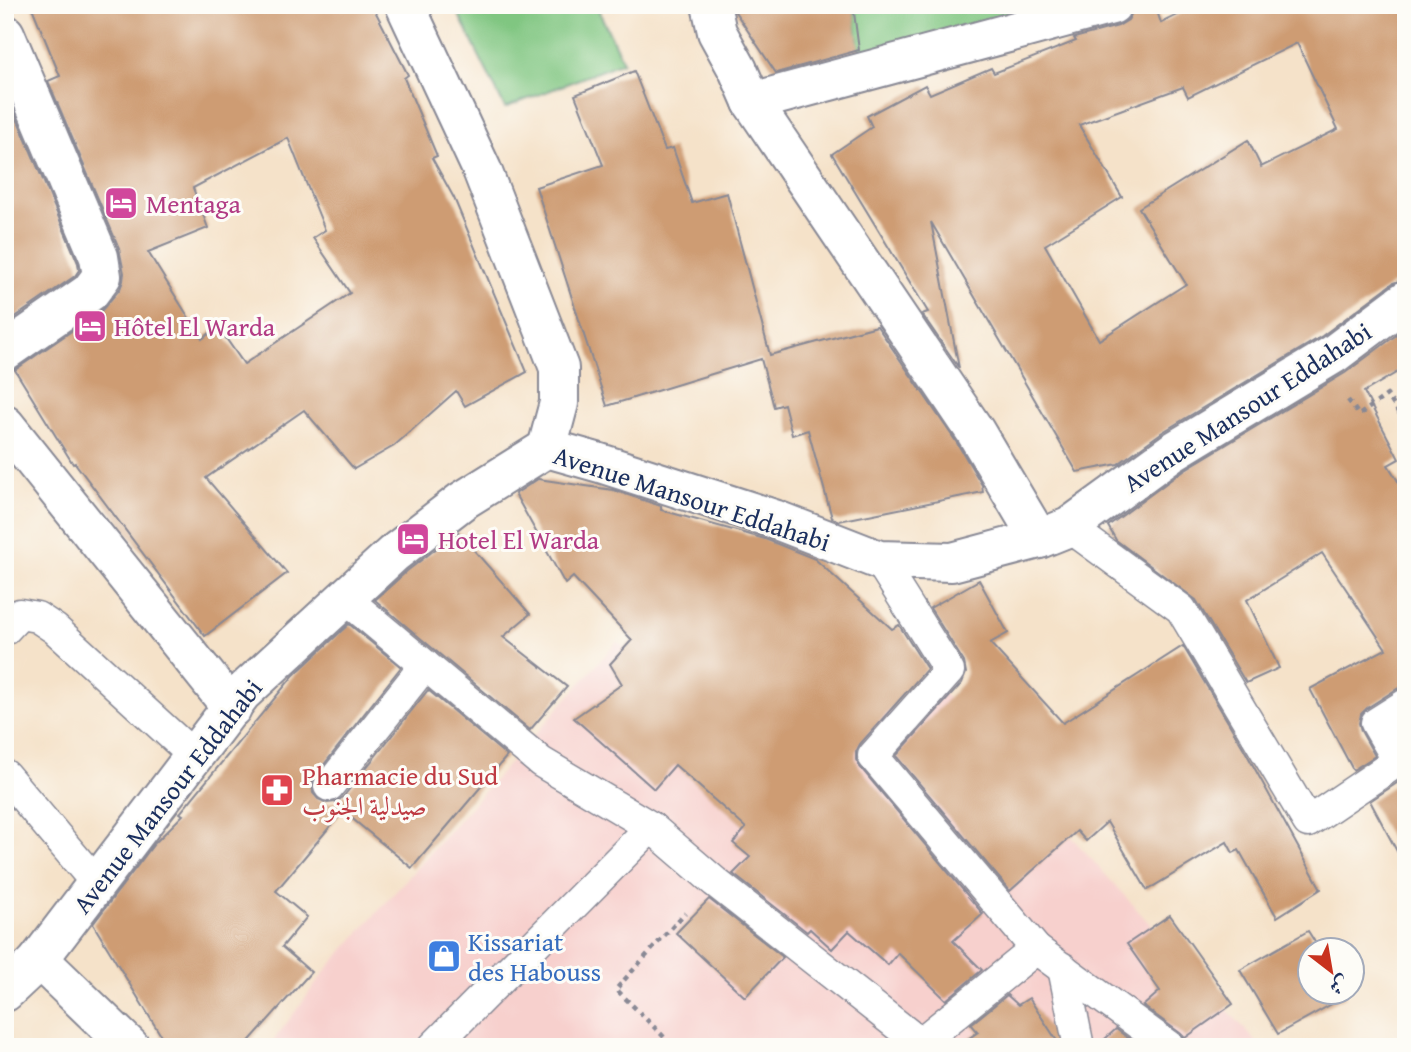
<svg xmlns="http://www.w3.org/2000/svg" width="1411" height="1052" viewBox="0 0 1411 1052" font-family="'Gentium Book Plus',Amiri,serif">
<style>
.built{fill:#f7d0cd}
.green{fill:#80c681;stroke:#4e7a70;stroke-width:2}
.building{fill:#ce9c73;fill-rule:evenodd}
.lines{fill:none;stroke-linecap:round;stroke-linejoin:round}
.service-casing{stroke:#888894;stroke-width:33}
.minor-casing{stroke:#888894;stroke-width:42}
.tertiary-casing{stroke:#888894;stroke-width:42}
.path{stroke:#888894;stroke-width:4.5;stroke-dasharray:5 5;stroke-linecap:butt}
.service{stroke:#fff;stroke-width:30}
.minor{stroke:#fff;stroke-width:38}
.tertiary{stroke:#fff;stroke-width:38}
.labels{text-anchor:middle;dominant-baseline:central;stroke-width:6;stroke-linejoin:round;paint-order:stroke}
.hotel-label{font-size:26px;fill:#b23c85;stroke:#fdfcf7;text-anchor:start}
.street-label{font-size:26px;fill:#1b2f5e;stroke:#fdfcf7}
.health-label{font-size:26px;fill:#be3a42;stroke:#fdfcf7;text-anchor:start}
.shop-label{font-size:26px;fill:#366cbe;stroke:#fdfcf7;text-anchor:start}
</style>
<rect width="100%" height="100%" fill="#fdfcf7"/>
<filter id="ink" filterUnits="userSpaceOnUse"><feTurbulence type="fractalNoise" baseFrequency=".0143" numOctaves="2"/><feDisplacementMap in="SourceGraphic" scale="14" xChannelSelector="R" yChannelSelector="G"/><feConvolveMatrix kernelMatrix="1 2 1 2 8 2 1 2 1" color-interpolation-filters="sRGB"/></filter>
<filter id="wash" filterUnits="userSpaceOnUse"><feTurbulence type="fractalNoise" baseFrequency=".00686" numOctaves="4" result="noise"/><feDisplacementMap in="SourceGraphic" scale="28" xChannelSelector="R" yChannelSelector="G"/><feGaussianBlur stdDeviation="1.57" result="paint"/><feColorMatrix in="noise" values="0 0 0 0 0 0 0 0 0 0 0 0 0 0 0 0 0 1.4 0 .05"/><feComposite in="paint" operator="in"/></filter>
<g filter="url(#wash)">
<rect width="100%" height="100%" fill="#f5e2c9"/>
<!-- built -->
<path class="built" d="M764,570L897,718L935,682L965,719L1261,1047H269L326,970L617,642L657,670Z"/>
<!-- green -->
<g class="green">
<path d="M454,5H596L623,62L505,108Z"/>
<path d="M853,5H1063L860,57Z"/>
</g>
<g id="blocks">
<!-- building -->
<g class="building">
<path d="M31,5H372L408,75L404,78L437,156L432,158L454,198L527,372L465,406L456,391L394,446L354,469L304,410L206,478L287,573L205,636L75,463L73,464L15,370L102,310L120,289L123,281L124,273L119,248L48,81L60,76ZM288,138L325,230L313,238L350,293L244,364L218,327L202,339L148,252L208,228L193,188Z"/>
<path d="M733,5H853L859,50L776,73L734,10Z"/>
<path d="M1147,5H1155L1161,23L1198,5H1406V279L1393,283L1322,336L1161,433L1118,464L1077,472L931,222L959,368L922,314L928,312L832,154L872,127L867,116L925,85L930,94L991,68L994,73L1076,41L1074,38L1118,26L1128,20L1133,11ZM1297,43L1338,129L1261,167L1248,140L1139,208L1186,284L1099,340L1045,245L1122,197L1079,125L1183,87L1188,97Z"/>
<path d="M634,71L665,150L673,148L692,203L727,193L770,355L877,326L957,443L982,485L983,492L839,521L832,518L808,430L792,435L784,404L774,407L761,359L607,406L536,187L603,165L575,95Z"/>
<path d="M8,97L78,263L79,270L75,276L5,324V98Z"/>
<path d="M1406,328V367L1364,392L1399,459L1388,465L1406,494V687L1397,689L1367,708L1361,714L1359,723L1361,731L1375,756L1353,770L1310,689L1386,649L1322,553L1247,600L1279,668L1246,683L1196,600L1116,540L1108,526L1184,470L1345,373Z"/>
<path d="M538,479L613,490L661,506V510L765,539L815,559L892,629L899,625L927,669L860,744L856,752V760L860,767L983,914L953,941L982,970L946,1000L898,953L888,965L849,931L832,949L810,929L807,932L733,874L750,857L733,843L746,828L675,765L654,789L574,718L622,684L610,664L632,640L573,577L565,584L515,494Z"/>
<path d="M458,532L530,614L503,637L567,687L530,730L375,600L407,571Z"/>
<path d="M979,580L1008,633L990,643L1063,723L1183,646L1244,749L1321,889L1277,917L1239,850L1233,853L1227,842L1147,890L1107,822L1086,841L1077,831L1010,891L896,756L962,683L966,673L964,662L930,608Z"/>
<path d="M349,624L401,667L315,776L312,784L313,793L318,799L327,803L336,802L343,797L428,690L507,756L412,868L343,811L276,891L307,917L282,947L311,972L244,1047H168L93,924L154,844L183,815L180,813L293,676Z"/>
<path d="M1406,777V868L1370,801Z"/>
<path d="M709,899L783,957L745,997L676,933Z"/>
<path d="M1170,915L1233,1004L1185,1038L1180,1033L1143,1006L1160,991L1127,944Z"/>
<path d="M1308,931L1320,950H1310V992H1344L1346,996L1278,1034L1240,970Z"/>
<path d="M1007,995L1018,1005L1029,998L1061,1047H956L978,1032L971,1024Z"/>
<path d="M1116,1029L1140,1047H1096Z"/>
</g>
</g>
</g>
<g filter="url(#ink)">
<use href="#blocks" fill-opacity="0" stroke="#888894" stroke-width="2"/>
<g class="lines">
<!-- service casing -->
<g class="service-casing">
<g id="service">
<path d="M1069,527L1181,609L1308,822L1398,761L1376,723L1406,704"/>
<path d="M879,560L949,671L873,756L1036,949"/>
<path d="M345,598L541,762L651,827"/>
<path d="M5,630L20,614L37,617L55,629L195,757"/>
<path d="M5,775L97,884"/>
<path d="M329,786L425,665"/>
<path d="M1063,968L1079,1047"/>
<path d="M433,1047L651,827L715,882L920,1043"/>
<path d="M915,1047L1036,949L1170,1047"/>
</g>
</g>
<!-- minor casing -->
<g class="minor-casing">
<g id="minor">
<path d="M405,5L482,170L559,368V403L547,448"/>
<path d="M711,5L717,32L738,70L752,102L975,431L1039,539"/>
<path d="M5,34L99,257L102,276L90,292L5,351"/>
<path d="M752,102L1112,5"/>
<path d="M5,425L232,708"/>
</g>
</g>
<!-- tertiary casing -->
<g class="tertiary-casing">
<g id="tertiary">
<path d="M36,963L46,966L130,1047"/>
<path d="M5,992L36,963L242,693L393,554L462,501L547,448L600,463L774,519L879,560L952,562L1039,539L1069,527L1172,452L1334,354L1406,300"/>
</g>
</g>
<!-- path -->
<g class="path">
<path d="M1348,400L1359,415L1387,395L1406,424"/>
<path d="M664,1037L616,989L685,913"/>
</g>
<!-- service -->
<use href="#service" class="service"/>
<!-- minor -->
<use href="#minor" class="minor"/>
<!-- tertiary -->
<use href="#tertiary" class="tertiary"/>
</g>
</g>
<!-- icons -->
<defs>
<g id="hotel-square" transform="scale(1.75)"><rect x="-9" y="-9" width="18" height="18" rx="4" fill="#d1479c" stroke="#fdfcf7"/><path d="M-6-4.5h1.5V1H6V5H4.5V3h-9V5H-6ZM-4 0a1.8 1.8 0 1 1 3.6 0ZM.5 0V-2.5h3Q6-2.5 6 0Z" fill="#fff"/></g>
<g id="pharmacy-square" transform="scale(1.75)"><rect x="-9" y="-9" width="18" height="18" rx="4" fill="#e0444e" stroke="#fdfcf7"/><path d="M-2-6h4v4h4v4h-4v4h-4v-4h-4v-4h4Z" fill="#fff"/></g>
<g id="shop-square" transform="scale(1.75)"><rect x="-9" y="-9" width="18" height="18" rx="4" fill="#3f7fe0" stroke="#fdfcf7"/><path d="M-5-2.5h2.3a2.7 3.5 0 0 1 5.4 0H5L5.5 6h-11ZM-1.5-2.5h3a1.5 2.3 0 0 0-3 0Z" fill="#fff"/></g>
</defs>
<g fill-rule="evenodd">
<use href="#hotel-square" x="121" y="203"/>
<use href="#hotel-square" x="90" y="326"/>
<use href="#hotel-square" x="413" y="539"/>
<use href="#pharmacy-square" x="277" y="790"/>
<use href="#shop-square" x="444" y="956"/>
</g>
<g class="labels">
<!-- hotel labels -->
<g class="hotel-label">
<text x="146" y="203">Mentaga</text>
<text x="114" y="326">Hôtel El Warda</text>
<text x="438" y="539">Hotel El Warda</text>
</g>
<!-- street labels -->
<g class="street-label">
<text transform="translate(1247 407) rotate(-33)">Avenue Mansour Eddahabi</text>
<text transform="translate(692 498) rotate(18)">Avenue Mansour Eddahabi</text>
<text transform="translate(167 796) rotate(-52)">Avenue Mansour Eddahabi</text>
</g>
<!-- health labels -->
<g class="health-label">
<text x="302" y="775">Pharmacie du Sud<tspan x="302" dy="30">صيدلية الجنوب</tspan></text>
</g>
<!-- shop labels -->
<g class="shop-label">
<text x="468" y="941">Kissariat<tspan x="468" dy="30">des Habouss</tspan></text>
</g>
</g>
<!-- margin -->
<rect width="1411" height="1052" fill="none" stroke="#fdfcf7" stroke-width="28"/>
<!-- north arrow -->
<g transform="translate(1331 971) rotate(149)"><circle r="33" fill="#fdfcf7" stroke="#a3aaba" stroke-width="2"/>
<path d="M0-5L12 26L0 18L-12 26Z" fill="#c8321e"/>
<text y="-10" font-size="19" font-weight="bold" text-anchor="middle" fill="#1b2f5e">ش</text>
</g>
</svg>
